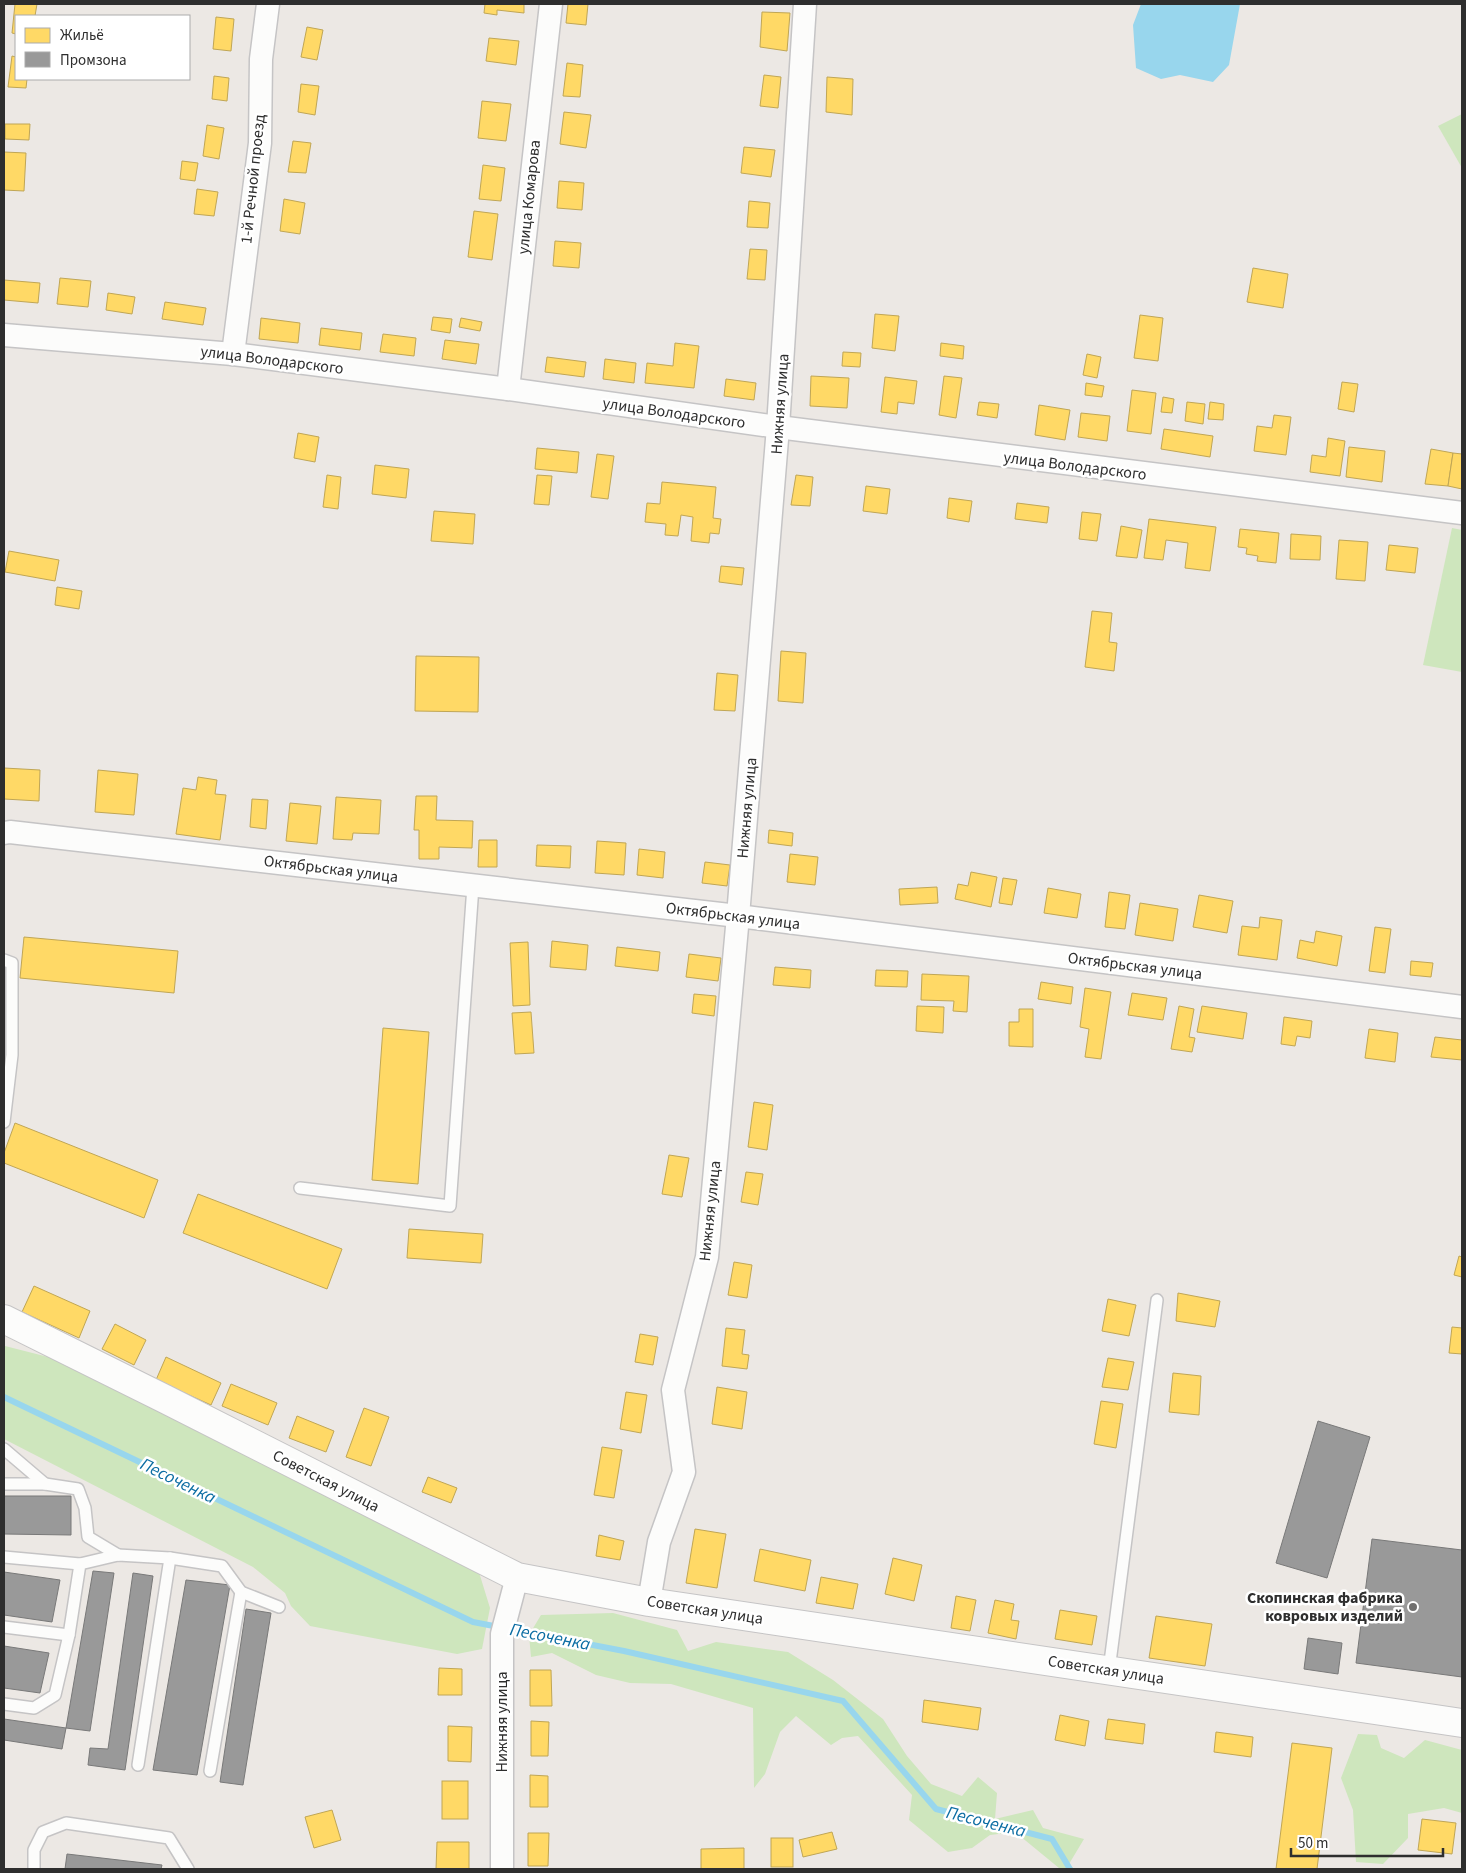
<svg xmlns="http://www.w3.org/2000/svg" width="1466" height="1873" viewBox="0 0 1466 1873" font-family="'Source Sans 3',sans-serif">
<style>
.green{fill:#cee6bd}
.water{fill:#98d6ed}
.homes{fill:#ffd966;stroke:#c0a655}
.industry{fill:#999;stroke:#797979}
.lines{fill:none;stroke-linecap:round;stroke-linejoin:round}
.stream{stroke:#98d6ed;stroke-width:6}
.service-casing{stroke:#c5c4c5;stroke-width:14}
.minor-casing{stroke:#c5c4c5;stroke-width:25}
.tertiary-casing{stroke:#c5c4c5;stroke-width:30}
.service{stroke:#fcfcfb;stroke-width:11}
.minor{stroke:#fcfcfb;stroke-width:22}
.tertiary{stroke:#fcfcfb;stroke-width:28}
.poi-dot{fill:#706f6e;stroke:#fff;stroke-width:2}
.labels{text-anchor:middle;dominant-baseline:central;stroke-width:5;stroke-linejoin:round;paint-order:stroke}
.street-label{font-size:16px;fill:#2e2e2e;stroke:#fff}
.poi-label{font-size:16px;font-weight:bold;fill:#2e2e2e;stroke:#fff;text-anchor:end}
.water-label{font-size:18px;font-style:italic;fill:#0c6da3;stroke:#fff}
</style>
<rect width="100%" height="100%" fill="#ece8e4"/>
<!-- green -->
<g class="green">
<path d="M1462,114V168L1438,126Z"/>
<path d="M1452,528L1462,530V672L1423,665Z"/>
<path d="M5,1346L60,1360L478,1569L490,1608L482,1649L457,1654L310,1626L291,1606L285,1593L253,1567L4,1439Z"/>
<path d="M613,1613L677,1630L688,1651L716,1642L788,1652L833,1680L883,1719L907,1756L931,1784L962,1796L978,1777L997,1793L995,1819L1033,1810L1043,1828L1084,1839L1069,1864L1074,1869H1059V1868L1015,1832L990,1835L972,1848L948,1852L909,1820L912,1795L858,1736L842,1738L831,1745L796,1716L780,1732L765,1774L754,1788L753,1708L671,1684L630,1683L596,1675L552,1653L531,1657L529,1635L541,1615Z"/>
<path d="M1358,1734L1377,1735L1381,1748L1404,1758L1425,1740L1462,1750V1813L1444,1808L1408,1814V1838L1383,1864L1356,1862L1353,1810L1341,1778Z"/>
</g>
<!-- water -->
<path class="water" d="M1141,4H1240L1229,65L1213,82L1180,75L1161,79L1136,68L1133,25Z"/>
<!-- homes -->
<g class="homes">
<path d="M15,4H37L35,16H16V34L12,33Z"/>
<path d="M485,4H524V13L497,10V15L484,13Z"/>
<path d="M568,4H588L586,25L566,23Z"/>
<path d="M762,12L790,13L787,51L760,47Z"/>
<path d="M216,17L234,19L231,51L213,49Z"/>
<path d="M307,27L323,30L317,60L301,57Z"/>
<path d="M489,38L519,41L516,65L486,61Z"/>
<path d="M12,56L16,57V79H27L26,88L8,87Z"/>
<path d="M567,63L583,65L580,97L563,96Z"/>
<path d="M764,75L781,77L778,108L760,106Z"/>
<path d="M214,76L229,78L227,101L212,99Z"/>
<path d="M827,77L853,79L852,115L826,112Z"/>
<path d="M301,84L319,86L315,115L298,112Z"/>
<path d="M482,101L511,104L506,141L478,138Z"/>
<path d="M564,112L591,115L586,148L560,144Z"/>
<path d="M5,124H30L29,140L5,139Z"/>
<path d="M207,125L224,128L219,159L203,156Z"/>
<path d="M293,141L311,143L306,173L288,172Z"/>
<path d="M744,147L775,150L771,177L741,173Z"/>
<path d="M4,152L26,153L24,191L4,190Z"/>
<path d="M182,161L198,163L195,181L180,179Z"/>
<path d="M483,165L505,168L501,201L479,199Z"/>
<path d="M559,181L584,183L582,210L557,208Z"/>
<path d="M197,189L218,192L214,216L194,214Z"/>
<path d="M284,199L305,203L300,234L280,231Z"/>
<path d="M749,201L770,203L768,228L747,227Z"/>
<path d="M474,211L498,214L492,260L468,257Z"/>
<path d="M555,241L581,243L579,268L553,266Z"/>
<path d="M750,249L767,250L765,280L747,279Z"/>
<path d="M1253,268L1288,274L1283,308L1247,302Z"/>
<path d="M60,278L91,281L88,307L57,304Z"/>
<path d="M4,280L40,283L38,303L4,300Z"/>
<path d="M108,293L135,297L132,314L106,310Z"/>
<path d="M165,302L206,308L203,325L162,319Z"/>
<path d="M875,314L899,316L895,351L872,348Z"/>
<path d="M1140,315L1163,318L1158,361L1134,358Z"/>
<path d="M433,317L452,319L450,333L431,330Z"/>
<path d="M261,318L300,323L298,343L259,339Z"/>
<path d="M461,318L482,322L480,331L459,327Z"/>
<path d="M321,328L362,333L360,350L319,345Z"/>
<path d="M383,334L416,338L414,356L380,352Z"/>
<path d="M445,340L479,344L476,364L442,359Z"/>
<path d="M675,343L699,346L694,388L645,383L647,363L673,366Z"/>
<path d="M941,343L964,346L963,359L940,356Z"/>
<path d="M843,352L861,353L860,367L842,366Z"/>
<path d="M1087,354L1101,357L1097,378L1083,375Z"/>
<path d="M547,357L586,362L584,377L545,372Z"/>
<path d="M605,359L636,363L634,383L603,379Z"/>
<path d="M811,376L849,378L847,408L810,406Z"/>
<path d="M944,376L962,378L956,418L939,415Z"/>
<path d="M885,377L917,381L914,404L898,402L897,414L881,412Z"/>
<path d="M726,379L756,383L754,400L724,396Z"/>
<path d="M1342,382L1358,384L1354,412L1338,409Z"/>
<path d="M1086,383L1104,386L1102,397L1085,395Z"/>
<path d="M1132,390L1156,393L1151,434L1127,431Z"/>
<path d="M1163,397L1174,399L1172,413L1161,412Z"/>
<path d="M979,402L999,404L997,418L977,415Z"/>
<path d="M1187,402L1205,404L1203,424L1185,421Z"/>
<path d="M1210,402L1224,404L1223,420L1208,419Z"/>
<path d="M1039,405L1070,410L1065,440L1035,435Z"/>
<path d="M1081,413L1110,416L1107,441L1078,437Z"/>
<path d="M1274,415L1291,417L1286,455L1254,451L1257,426L1272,428Z"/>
<path d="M1164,429L1213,436L1210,457L1161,449Z"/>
<path d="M298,433L319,437L315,462L294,458Z"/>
<path d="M1328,438L1345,441L1340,476L1310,472L1312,455L1326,457Z"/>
<path d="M1349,447L1385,451L1382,482L1346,477Z"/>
<path d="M537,448L579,452L577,473L535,469Z"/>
<path d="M1431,449L1453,453L1448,486L1425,484Z"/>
<path d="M1453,453L1462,454V489L1448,486Z"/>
<path d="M597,454L614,456L608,499L591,497Z"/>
<path d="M375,465L409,469L406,498L372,494Z"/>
<path d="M327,475L341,477L338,509L323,507Z"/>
<path d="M537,475L552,476L549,505L534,504Z"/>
<path d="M796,475L813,477L810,506L791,505Z"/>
<path d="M662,482L716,487L713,518L721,519L719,534L710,533L709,543L691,541L693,517L681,515L678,536L665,535L666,524L645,522L647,503L660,504Z"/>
<path d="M866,486L890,489L887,514L863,511Z"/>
<path d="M949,498L972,501L969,522L947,518Z"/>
<path d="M1017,503L1049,507L1047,523L1015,519Z"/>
<path d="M434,511L475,514L473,544L431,541Z"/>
<path d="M1082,512L1101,514L1097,541L1079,539Z"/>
<path d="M1149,519L1216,527L1210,571L1185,568L1188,543L1166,540L1163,560L1144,558Z"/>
<path d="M1121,526L1142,530L1137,558L1116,556Z"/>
<path d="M1240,529L1279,533L1276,563L1257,561L1258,556L1246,554L1247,548L1238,547Z"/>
<path d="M1291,534L1321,536L1320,560L1290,559Z"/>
<path d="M1339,540L1368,542L1365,581L1336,579Z"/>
<path d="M1389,545L1418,548L1415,573L1386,570Z"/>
<path d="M9,551L59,560L55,581L5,572Z"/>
<path d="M721,566L744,568L742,585L719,582Z"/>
<path d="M57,587L82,591L79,609L55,605Z"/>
<path d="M1092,611L1112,613L1109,642L1117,643L1114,671L1085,667Z"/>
<path d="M781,651L806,653L803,703L778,701Z"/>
<path d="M416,656L479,657L478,712L415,711Z"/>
<path d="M717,673L738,675L735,711L714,710Z"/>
<path d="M4,768L40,770L39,801L4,799Z"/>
<path d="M98,770L138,774L134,815L95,812Z"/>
<path d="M198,777L217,780L215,794L226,795L220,840L176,834L183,788L196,790Z"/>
<path d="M416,796H437L436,820L473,821L472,848L439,847V859H419V830H414Z"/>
<path d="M336,797L381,800L379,834L353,833L352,840L333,839Z"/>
<path d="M252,799L268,800L266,829L250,827Z"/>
<path d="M290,803L321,806L317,844L286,841Z"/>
<path d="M769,830L793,833L792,846L768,843Z"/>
<path d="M479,840H497V867H478Z"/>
<path d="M597,841L626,843L624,875L595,873Z"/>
<path d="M537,845L571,846L570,868L536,866Z"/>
<path d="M639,849L665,852L663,878L637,875Z"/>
<path d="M790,854L818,857L815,885L787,882Z"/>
<path d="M705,862L730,865L727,886L702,883Z"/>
<path d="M971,872L997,877L991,907L955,899L958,884L968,886Z"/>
<path d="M1003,878L1017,880L1012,905L999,903Z"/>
<path d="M937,887L938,903L900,905L899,889Z"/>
<path d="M1048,888L1081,894L1077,918L1044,913Z"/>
<path d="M1109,892L1130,895L1125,929L1105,927Z"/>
<path d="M1199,895L1233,901L1227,933L1193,927Z"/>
<path d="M1140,903L1178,909L1173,941L1135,935Z"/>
<path d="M1260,917L1282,920L1277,960L1238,955L1242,926L1259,928Z"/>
<path d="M1375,927L1391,929L1385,973L1369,971Z"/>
<path d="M1316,931L1342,936L1337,966L1297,958L1300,940L1314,943Z"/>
<path d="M24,937L178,951L174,993L20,978Z"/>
<path d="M552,941L588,945L586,970L550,967Z"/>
<path d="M528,942L530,1005L513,1006L510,943Z"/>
<path d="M617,947L660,952L658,971L615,966Z"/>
<path d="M689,954L721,958L718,981L686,977Z"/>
<path d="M1411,961L1433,963L1431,977L1410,975Z"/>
<path d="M775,967L811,970L810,988L773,985Z"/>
<path d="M876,970L908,971L907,987L875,986Z"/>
<path d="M922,974L969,976L967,1012L953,1011L954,1001L921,1000Z"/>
<path d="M1041,982L1073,987L1071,1004L1038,999Z"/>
<path d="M1085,988L1111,992L1101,1059L1085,1057L1089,1029L1080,1027Z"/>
<path d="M1132,993L1167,998L1163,1020L1128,1015Z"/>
<path d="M694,994L716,996L714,1016L692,1013Z"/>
<path d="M917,1006L944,1007L943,1033L916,1031Z"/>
<path d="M1179,1006L1194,1009L1189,1037L1195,1038L1192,1052L1171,1049Z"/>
<path d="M1202,1006L1247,1013L1243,1039L1197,1032Z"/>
<path d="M1019,1009H1033V1047L1009,1046V1022H1019Z"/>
<path d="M531,1012L534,1053L515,1054L512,1013Z"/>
<path d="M1284,1017L1312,1021L1310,1038L1297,1036L1295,1046L1281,1044Z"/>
<path d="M383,1028L429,1032L418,1184L372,1180Z"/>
<path d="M1369,1029L1398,1033L1395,1062L1365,1058Z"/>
<path d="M1435,1037L1462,1040V1060L1431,1057Z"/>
<path d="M754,1102L773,1105L767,1150L748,1147Z"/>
<path d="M15,1123L158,1180L144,1218L4,1163V1153Z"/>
<path d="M669,1155L689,1158L682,1197L662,1194Z"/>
<path d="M746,1172L763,1174L758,1205L741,1202Z"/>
<path d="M198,1194L342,1249L327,1289L183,1233Z"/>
<path d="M409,1229L483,1234L481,1263L407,1258Z"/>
<path d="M1459,1256L1462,1257V1277L1454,1275Z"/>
<path d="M734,1262L752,1265L747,1298L728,1295Z"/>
<path d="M34,1286L90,1311L79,1338L22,1312Z"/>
<path d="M1178,1293L1220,1301L1215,1327L1176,1321Z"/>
<path d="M1108,1299L1136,1305L1129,1336L1102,1331Z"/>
<path d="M115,1324L146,1340L134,1365L102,1349Z"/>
<path d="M1452,1327L1462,1328V1354L1449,1353Z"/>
<path d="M726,1328L745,1330L742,1354L749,1355L747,1369L722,1366Z"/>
<path d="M640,1334L658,1337L653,1365L635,1362Z"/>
<path d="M166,1357L221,1383L211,1405L156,1380Z"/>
<path d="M1108,1358L1134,1362L1128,1390L1102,1387Z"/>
<path d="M1173,1373L1201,1376L1199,1415L1169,1412Z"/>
<path d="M231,1384L277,1403L268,1425L222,1406Z"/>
<path d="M717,1387L747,1392L742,1429L712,1424Z"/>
<path d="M626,1392L647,1395L641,1433L620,1429Z"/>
<path d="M1101,1401L1123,1404L1116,1448L1094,1444Z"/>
<path d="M364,1408L389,1417L371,1466L346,1457Z"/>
<path d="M297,1416L334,1431L326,1452L289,1438Z"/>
<path d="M602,1447L622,1450L614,1498L594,1495Z"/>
<path d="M428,1477L457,1488L451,1503L422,1492Z"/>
<path d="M695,1529L726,1534L717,1588L686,1583Z"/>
<path d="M599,1535L624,1541L620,1560L596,1556Z"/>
<path d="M760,1549L811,1560L805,1591L754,1581Z"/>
<path d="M893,1558L922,1565L914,1601L885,1594Z"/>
<path d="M821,1577L858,1584L853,1609L816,1603Z"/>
<path d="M956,1596L976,1600L970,1631L951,1628Z"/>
<path d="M995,1600L1014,1604L1011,1620L1019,1621L1016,1639L988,1633Z"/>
<path d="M1060,1610L1097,1616L1092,1645L1055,1639Z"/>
<path d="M1156,1616L1212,1624L1205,1666L1149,1658Z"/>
<path d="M439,1668L462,1669V1695H438Z"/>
<path d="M530,1670H551L552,1706H530Z"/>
<path d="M924,1700L981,1708L978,1730L922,1722Z"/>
<path d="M1060,1715L1089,1721L1085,1746L1055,1740Z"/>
<path d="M1108,1719L1145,1724L1143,1744L1105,1739Z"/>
<path d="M531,1721L549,1722L548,1756H531Z"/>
<path d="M448,1726L472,1727L471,1762L448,1761Z"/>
<path d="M1216,1732L1253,1737L1251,1757L1214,1752Z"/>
<path d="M1292,1743L1332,1748L1317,1869H1276Z"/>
<path d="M530,1775L548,1776V1807H530Z"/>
<rect x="442" y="1781" width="26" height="38"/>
<path d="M332,1810L341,1840L314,1848L305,1817Z"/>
<path d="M1422,1819L1456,1823L1452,1854L1418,1850Z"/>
<path d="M832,1832L837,1849L803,1857L799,1840Z"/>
<path d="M528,1833H549L548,1866H528Z"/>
<rect x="771" y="1838" width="22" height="29"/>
<path d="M437,1842H469V1869H436Z"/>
<path d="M744,1848V1869H701V1849Z"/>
</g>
<!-- industry -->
<g class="industry">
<path d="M1318,1421L1370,1437L1327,1578L1276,1563Z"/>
<path d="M4,1496H71V1535L4,1534Z"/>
<path d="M1372,1539L1462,1550V1677L1356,1663Z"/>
<path d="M93,1571L114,1573L90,1731L66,1728Z"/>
<path d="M4,1572L60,1580L52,1622L4,1615Z"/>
<path d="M133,1573L153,1576L125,1770L88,1765L90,1748L108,1749Z"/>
<path d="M186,1580L230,1585L197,1775L153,1770Z"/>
<path d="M246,1609L271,1613L243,1785L220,1782Z"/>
<path d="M1308,1638L1342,1643L1338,1674L1304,1669Z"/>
<path d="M4,1646L49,1653L40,1693L4,1688Z"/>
<path d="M4,1719L66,1728L62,1749L4,1740Z"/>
<path d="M67,1854L162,1865L161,1869H65Z"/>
</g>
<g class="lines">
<!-- stream -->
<path class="stream" d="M4,1397L473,1622L624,1651L843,1701L936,1809L1052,1839L1070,1869"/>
<!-- service casing -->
<g class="service-casing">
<g id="service">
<path d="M4,960L12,963V1055L4,1122"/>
<path d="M300,1188L450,1206L473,886"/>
<path d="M4,1449L45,1484"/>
<path d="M4,1484H45L78,1489L85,1508L88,1537L118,1555"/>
<path d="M4,1557L80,1564"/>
<path d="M4,1627L69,1635"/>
<path d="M1109,1670L1157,1300"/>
<path d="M4,1704L34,1708L55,1695L69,1635L80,1564L118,1555L170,1558L222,1566L241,1592L279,1607"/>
<path d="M138,1765L170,1558"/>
<path d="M210,1771L241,1592"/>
<path d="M34,1869V1850L43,1832L66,1823L169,1838L188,1869"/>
</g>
</g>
<!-- minor casing -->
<g class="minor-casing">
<g id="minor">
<path d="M4,335L233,354L508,389L778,427L1462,513"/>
<path d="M233,354L260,143L261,59L268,4"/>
<path d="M508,389L551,4"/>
<path d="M4,833L10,832L738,916L1462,1007"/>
<path d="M649,1602L659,1542L684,1472L673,1390L707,1257L738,916L778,427L805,4"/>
<path d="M502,1869V1634L517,1577"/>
</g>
</g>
<!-- tertiary casing -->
<g class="tertiary-casing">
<path id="tertiary" d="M4,1319L165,1399L517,1577L649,1602L1462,1723"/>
</g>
<!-- service -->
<use href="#service" class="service"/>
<!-- minor -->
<use href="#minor" class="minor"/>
<!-- tertiary -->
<use href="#tertiary" class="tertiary"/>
</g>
<!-- markers -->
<circle class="poi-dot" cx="1413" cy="1607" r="5"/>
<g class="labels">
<!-- street labels -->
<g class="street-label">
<text transform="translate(253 179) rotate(-84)">1-й Речной проезд</text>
<text transform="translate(529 197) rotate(-84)">улица Комарова</text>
<text transform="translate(272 360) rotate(7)">улица Володарского</text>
<text transform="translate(780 404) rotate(-86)">Нижняя улица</text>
<text transform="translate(674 413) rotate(8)">улица Володарского</text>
<text transform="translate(1075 466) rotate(7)">улица Володарского</text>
<text transform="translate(747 808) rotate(-85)">Нижняя улица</text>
<text transform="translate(331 869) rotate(7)">Октябрьская улица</text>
<text transform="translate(733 916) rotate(7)">Октябрьская улица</text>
<text transform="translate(1135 966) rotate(7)">Октябрьская улица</text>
<text transform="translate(710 1211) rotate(-84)">Нижняя улица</text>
<text transform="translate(326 1481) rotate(27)">Советская улица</text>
<text transform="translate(705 1610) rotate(9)">Советская улица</text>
<text transform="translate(1106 1670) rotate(9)">Советская улица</text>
<text transform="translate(502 1722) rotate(-90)">Нижняя улица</text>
</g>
<!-- poi labels -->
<g class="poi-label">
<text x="1403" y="1598">Скопинская фабрика<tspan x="1403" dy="18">ковровых изделий</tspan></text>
</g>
<!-- water labels -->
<g class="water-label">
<text transform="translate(178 1481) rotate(26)">Песоченка</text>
<text transform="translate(550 1637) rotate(11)">Песоченка</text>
<text transform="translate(986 1822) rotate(14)">Песоченка</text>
</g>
</g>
<!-- border -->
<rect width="1466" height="1873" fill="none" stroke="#2e2e2e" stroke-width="10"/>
<!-- legend -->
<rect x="15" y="15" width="175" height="65" fill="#ffffff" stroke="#ababab"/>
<rect x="25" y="28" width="25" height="15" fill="#ffd966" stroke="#ababab"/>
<text x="60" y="40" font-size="15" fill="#2e2e2e">Жильё</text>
<rect x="25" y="52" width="25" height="15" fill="#999999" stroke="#ababab"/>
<text x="60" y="65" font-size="15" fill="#2e2e2e">Промзона</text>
<!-- scale -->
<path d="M1291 1848v8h152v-8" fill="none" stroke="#2e2e2e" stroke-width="2.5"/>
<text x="1298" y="1848" font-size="15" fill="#2e2e2e" stroke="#ffffff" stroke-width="4" paint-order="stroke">50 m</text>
</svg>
